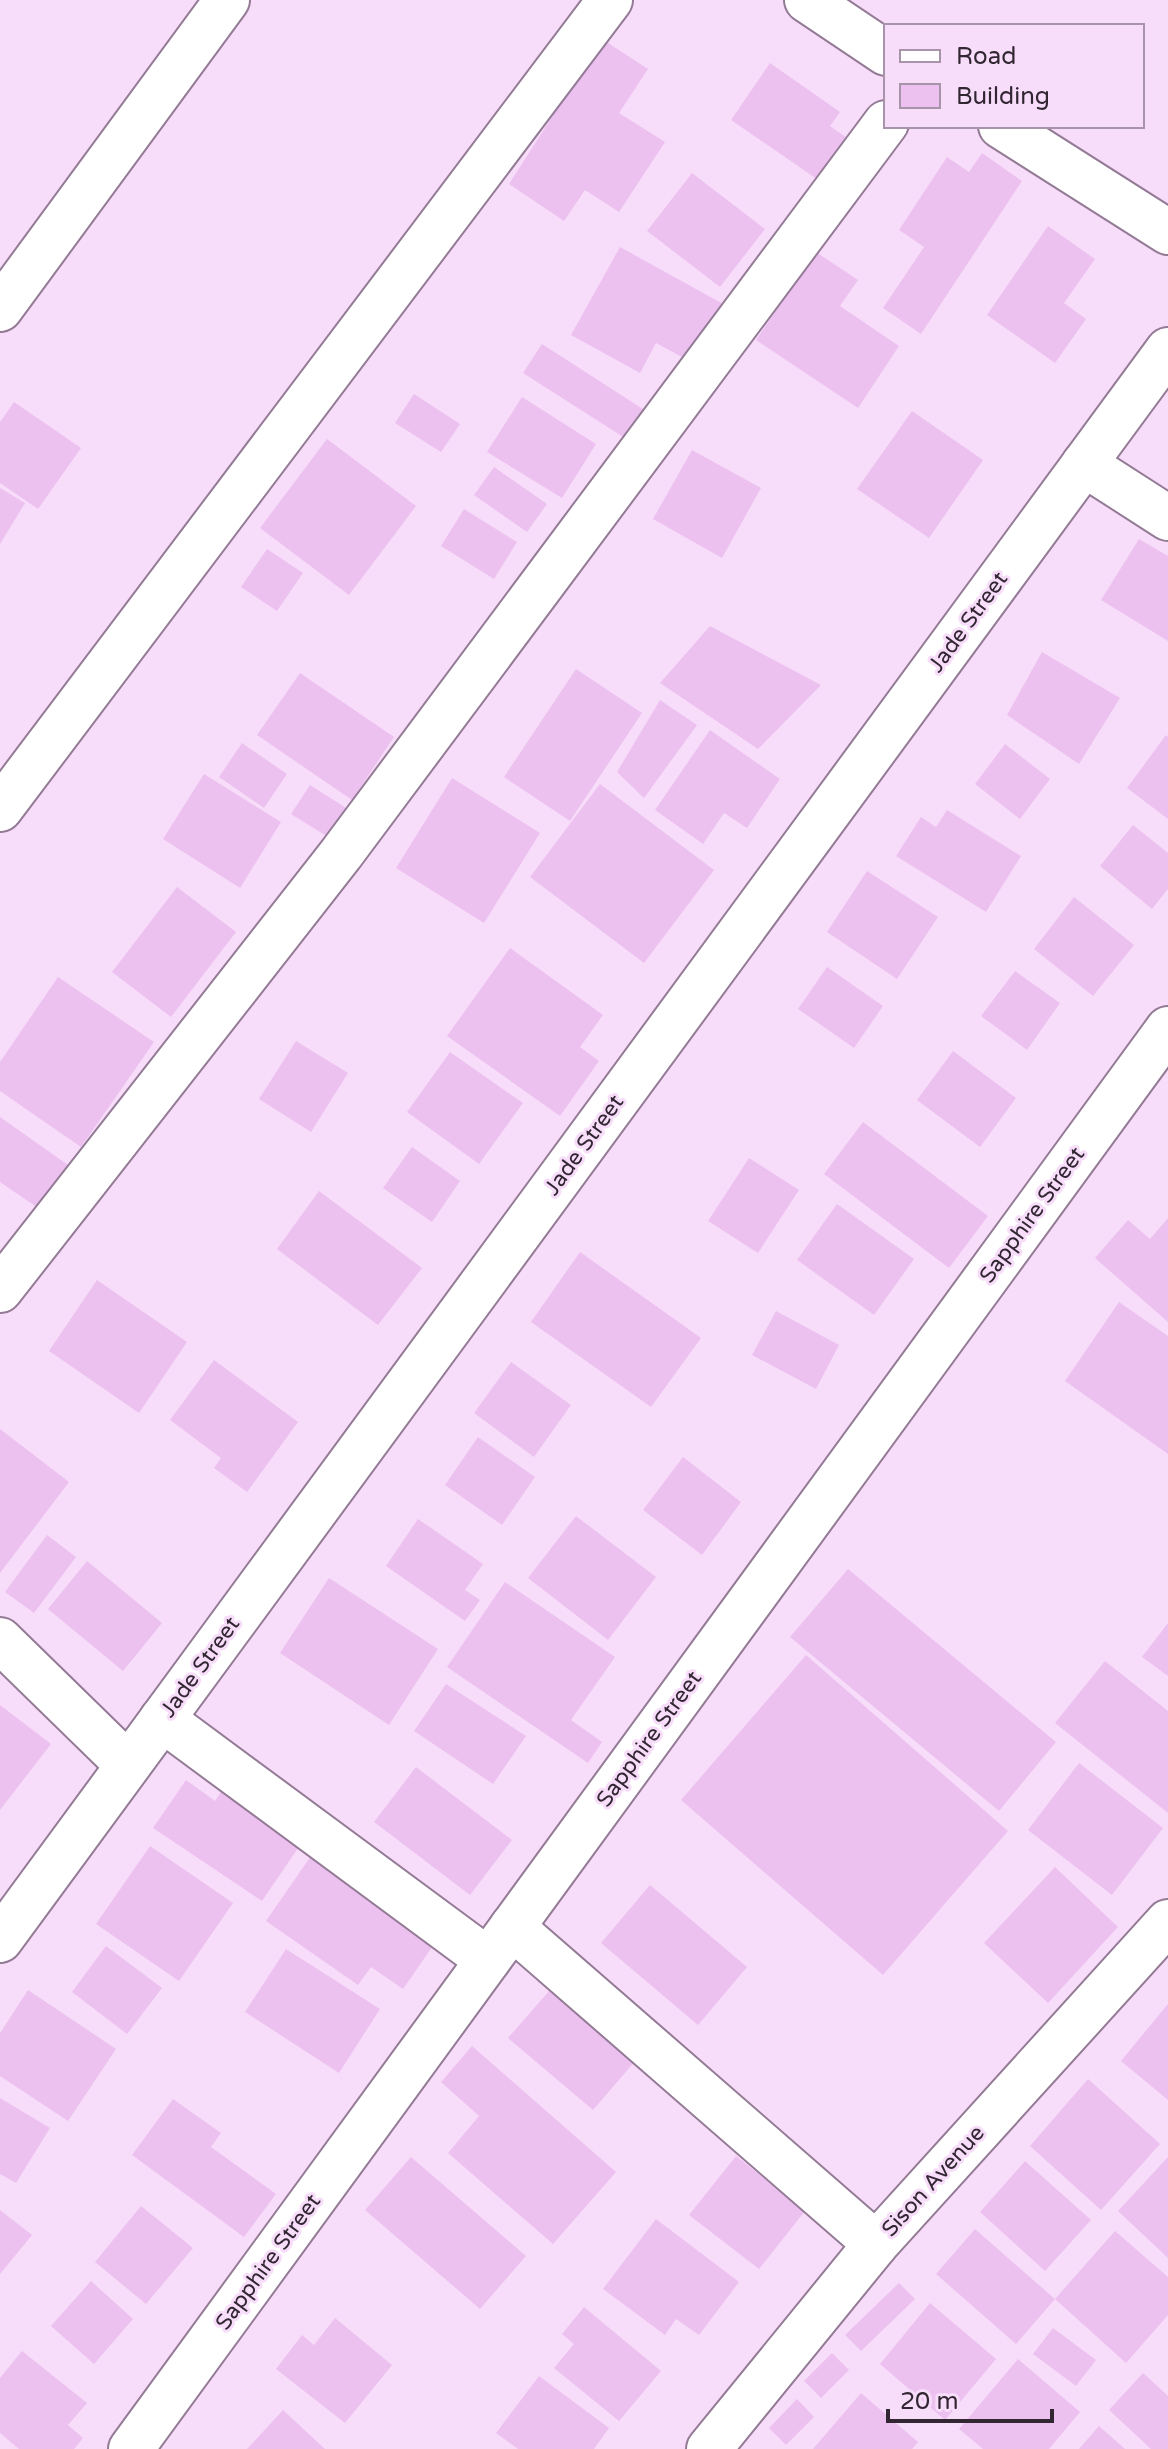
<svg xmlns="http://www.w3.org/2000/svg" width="1168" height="2449" viewBox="0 0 1168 2449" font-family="'Varela Round',sans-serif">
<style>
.building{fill:#ecc1f0}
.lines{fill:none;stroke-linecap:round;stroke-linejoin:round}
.minor-casing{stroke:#937a95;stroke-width:48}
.minor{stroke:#fff;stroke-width:44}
.labels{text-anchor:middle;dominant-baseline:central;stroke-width:6;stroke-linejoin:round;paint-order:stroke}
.street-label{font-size:22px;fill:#312632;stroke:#f8ddfa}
</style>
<rect width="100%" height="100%" fill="#f8ddfa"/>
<!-- building -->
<g class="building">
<path d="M602,39L648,69L619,113L665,142L619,212L585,190L564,221L509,184Z"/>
<path d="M770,63L840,112L830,126L850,140L821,182L731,120Z"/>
<path d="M982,153L1022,181L921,334L883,308L924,247L899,230L947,157L969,172Z"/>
<path d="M692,173L765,229L720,287L647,231Z"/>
<path d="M1048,226L1095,259L1064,303L1086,319L1055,363L987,315Z"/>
<path d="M620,247L725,305L693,363L656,343L640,373L571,335Z"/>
<path d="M816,252L858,280L840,306L899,346L858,408L756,340Z"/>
<path d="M542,344L646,411L628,440L523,373Z"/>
<path d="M414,394L460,424L441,452L395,423Z"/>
<path d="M522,397L596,444L562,498L487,452Z"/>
<path d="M14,402L81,448L38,509L0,483V422Z"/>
<path d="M912,411L983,460L929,538L857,489Z"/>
<path d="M327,439L416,506L349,595L260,528Z"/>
<path d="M692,450L761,488L722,558L653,519Z"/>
<path d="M494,467L547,504L527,532L474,495Z"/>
<path d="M0,488L25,503L0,544Z"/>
<path d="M464,509L517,542L494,579L441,546Z"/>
<path d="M1139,539L1168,556V641L1101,600Z"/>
<path d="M267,549L303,573L277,611L241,587Z"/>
<path d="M710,626L821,685L758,749L660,683Z"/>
<path d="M1042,652L1120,698L1079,764L1007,715Z"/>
<path d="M576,669L642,713L570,821L504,777Z"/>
<path d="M300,673L394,737L352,800L257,735Z"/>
<path d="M660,700L697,725L644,798L617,772Z"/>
<path d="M710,730L780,779L747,828L724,813L703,844L655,810Z"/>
<path d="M1166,735L1168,737V819L1127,788Z"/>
<path d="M242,743L287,774L264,808L219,777Z"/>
<path d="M1005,744L1050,779L1020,819L975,784Z"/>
<path d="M204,774L281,822L240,888L163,839Z"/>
<path d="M452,778L540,833L484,923L396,868Z"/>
<path d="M600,784L714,870L644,963L530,877Z"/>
<path d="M310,785L346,808L328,837L291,814Z"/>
<path d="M947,810L1021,856L986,912L896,856L921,817L936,827Z"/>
<path d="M1133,825L1168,853V889L1152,909L1100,866Z"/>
<path d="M867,871L938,917L897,979L827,932Z"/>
<path d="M177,887L236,932L171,1017L112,972Z"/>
<path d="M1074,897L1134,945L1093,996L1034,949Z"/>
<path d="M510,948L603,1015L580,1047L599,1061L560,1116L447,1036Z"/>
<path d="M827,967L883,1006L854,1048L798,1009Z"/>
<path d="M1015,971L1060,1003L1027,1050L981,1016Z"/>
<path d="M58,977L154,1042L81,1147L0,1091V1062Z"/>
<path d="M296,1041L348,1073L311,1132L259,1099Z"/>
<path d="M953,1051L1016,1098L980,1147L917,1100Z"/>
<path d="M450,1052L523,1103L479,1164L407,1112Z"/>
<path d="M0,1117L68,1165L38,1208L0,1182Z"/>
<path d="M863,1122L988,1216L949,1268L824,1174Z"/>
<path d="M412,1147L460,1181L432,1222L383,1188Z"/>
<path d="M749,1158L799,1190L758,1253L708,1221Z"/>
<path d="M319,1191L422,1268L378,1325L277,1249Z"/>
<path d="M837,1204L914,1259L874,1315L797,1260Z"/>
<path d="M1168,1218V1322L1095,1258L1128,1220L1150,1239Z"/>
<path d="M580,1252L701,1338L651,1407L531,1322Z"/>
<path d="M97,1280L187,1342L139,1413L49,1351Z"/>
<path d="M1119,1302L1168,1336V1454L1065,1381Z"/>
<path d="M776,1311L839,1345L816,1389L752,1355Z"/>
<path d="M214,1360L298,1422L247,1492L214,1468L221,1458L170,1420Z"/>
<path d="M511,1362L571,1405L534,1457L474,1413Z"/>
<path d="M0,1429L69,1482L0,1573Z"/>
<path d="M478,1437L535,1477L502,1525L445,1485Z"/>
<path d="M683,1457L741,1502L702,1555L643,1510Z"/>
<path d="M576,1516L656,1577L608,1640L528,1578Z"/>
<path d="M418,1519L483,1564L465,1590L480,1600L465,1621L386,1566Z"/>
<path d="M47,1535L76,1557L34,1613L5,1592Z"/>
<path d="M87,1561L162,1623L123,1671L48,1609Z"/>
<path d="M848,1569L1056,1742L999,1811L790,1637Z"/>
<path d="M329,1578L438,1649L389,1725L280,1653Z"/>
<path d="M505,1582L615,1657L571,1720L602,1742L588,1763L447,1667Z"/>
<path d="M1168,1623V1676L1142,1657Z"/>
<path d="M806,1655L1008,1831L883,1975L681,1800Z"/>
<path d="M1105,1661L1168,1711V1813L1055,1723Z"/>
<path d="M446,1684L526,1736L493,1784L414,1731Z"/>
<path d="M0,1705L51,1744L0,1810Z"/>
<path d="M1079,1763L1163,1828L1112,1895L1028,1830Z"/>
<path d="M416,1767L512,1840L470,1895L374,1822Z"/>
<path d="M186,1780L215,1801L228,1781L307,1835L262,1901L153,1828Z"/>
<path d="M150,1846L233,1903L179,1981L96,1924Z"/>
<path d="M313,1853L437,1940L403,1989L371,1967L358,1985L266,1921Z"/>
<path d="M1055,1867L1118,1927L1048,2003L984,1943Z"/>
<path d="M650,1885L747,1967L698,2025L601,1943Z"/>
<path d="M106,1946L162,1988L127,2034L72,1992Z"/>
<path d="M286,1949L380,2009L339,2073L245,2012Z"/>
<path d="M551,1989L636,2060L593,2110L508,2038Z"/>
<path d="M28,1990L116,2049L68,2121L0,2076V2033Z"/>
<path d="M1168,2004V2100L1121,2061Z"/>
<path d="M472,2046L616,2172L553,2244L448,2153L479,2116L441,2082Z"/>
<path d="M1088,2079L1160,2144L1101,2210L1030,2146Z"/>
<path d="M0,2098L50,2128L16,2183L0,2174Z"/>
<path d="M173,2099L221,2133L211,2147L276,2194L244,2237L132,2155Z"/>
<path d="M736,2156L805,2211L759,2269L689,2215Z"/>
<path d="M411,2157L526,2256L480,2309L365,2210Z"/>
<path d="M1168,2157V2258L1118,2211Z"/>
<path d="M1025,2161L1091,2220L1045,2271L980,2212Z"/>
<path d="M141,2206L193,2248L146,2304L95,2262Z"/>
<path d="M0,2210L32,2235L0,2274Z"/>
<path d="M656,2219L739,2282L699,2335L676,2319L665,2335L603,2289Z"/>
<path d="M975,2229L1055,2299L1016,2344L936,2274Z"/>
<path d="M1115,2231L1168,2277V2315L1126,2363L1055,2299Z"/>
<path d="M91,2281L133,2319L94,2364L51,2326Z"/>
<path d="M899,2283L915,2299L861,2351L845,2335Z"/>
<path d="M930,2303L996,2359L945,2420L880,2364Z"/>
<path d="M584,2307L661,2371L619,2421L554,2368L574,2344L562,2334Z"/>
<path d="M335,2318L392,2365L345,2423L276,2369L302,2335L314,2345Z"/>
<path d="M1053,2328L1096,2360L1076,2386L1033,2354Z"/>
<path d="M22,2351L87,2403L68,2425L83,2438L74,2449H19L0,2433V2378Z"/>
<path d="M832,2353L849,2370L821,2398L804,2381Z"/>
<path d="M1018,2359L1080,2412L1049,2449H983L959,2429Z"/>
<path d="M1143,2373L1168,2396V2449H1151L1109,2410Z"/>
<path d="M539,2376L609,2428L594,2449H518L496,2433Z"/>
<path d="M861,2393L918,2442L912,2449H813Z"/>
<path d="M797,2399L814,2417L786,2445L769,2428Z"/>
<path d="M283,2410L325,2449H247Z"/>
<path d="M1099,2426L1125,2449H1079Z"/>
</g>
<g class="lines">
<!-- minor casing -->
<g class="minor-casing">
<g id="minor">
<path d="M807,0L886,53"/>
<path d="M1001,126L1168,232"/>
<path d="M0,309L227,0"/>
<path d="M1084,464L1168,518"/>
<path d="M0,809L610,0"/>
<path d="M0,1290L341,854L886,123"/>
<path d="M0,1640L128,1765"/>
<path d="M162,1719L488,1960"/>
<path d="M512,1927L876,2244"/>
<path d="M0,1940L1168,350"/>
<path d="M131,2449L1168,1029"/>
<path d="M709,2449L876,2244L1168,1922"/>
</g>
</g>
<!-- minor -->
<use href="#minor" class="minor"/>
</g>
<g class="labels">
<!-- street labels -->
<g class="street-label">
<text transform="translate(968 622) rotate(-54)">Jade Street</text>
<text transform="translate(584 1145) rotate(-54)">Jade Street</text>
<text transform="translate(1032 1215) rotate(-54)">Sapphire Street</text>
<text transform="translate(200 1667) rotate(-54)">Jade Street</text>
<text transform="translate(649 1739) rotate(-54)">Sapphire Street</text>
<text transform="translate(933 2181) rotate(-48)">Sison Avenue</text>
<text transform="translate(268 2262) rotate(-54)">Sapphire Street</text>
</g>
</g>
<!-- legend -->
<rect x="884" y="24" width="260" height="104" fill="#f8ddfa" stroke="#a894aa" stroke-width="2"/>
<rect x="900" y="50" width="40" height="12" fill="#ffffff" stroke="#a894aa" stroke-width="2"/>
<text x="956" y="64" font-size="24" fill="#312632">Road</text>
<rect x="900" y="84" width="40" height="24" fill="#ecc1f0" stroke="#a894aa" stroke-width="2"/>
<text x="956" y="104" font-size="24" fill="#312632">Building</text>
<!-- scale -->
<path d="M888 2409v12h164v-12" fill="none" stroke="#312632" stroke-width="4"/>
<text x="900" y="2409" font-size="24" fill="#312632" stroke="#f8ddfa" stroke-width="6" paint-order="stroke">20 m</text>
</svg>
